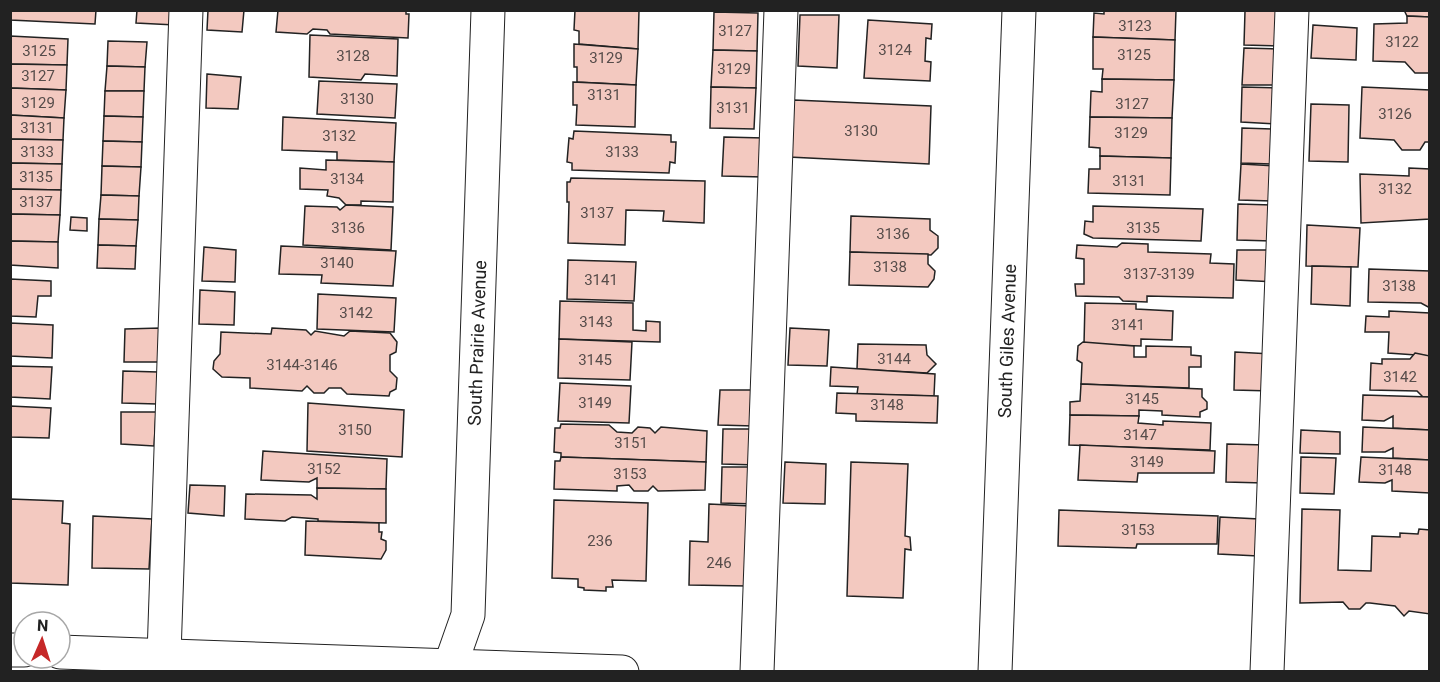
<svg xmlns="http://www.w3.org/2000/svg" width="1440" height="682" viewBox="0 0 1440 682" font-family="Roboto,sans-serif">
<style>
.building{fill:#f3c9c0;stroke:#222;stroke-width:1.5}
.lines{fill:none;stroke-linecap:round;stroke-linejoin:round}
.minor-casing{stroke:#222;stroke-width:35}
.minor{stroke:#fff;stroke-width:33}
.labels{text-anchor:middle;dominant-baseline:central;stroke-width:4.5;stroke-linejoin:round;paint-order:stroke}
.number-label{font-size:15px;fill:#564c4a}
.street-label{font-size:18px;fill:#222;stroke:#fff}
</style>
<rect width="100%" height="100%" fill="#fff"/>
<!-- building -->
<g class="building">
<path d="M10,10H96L95,24L10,20Z"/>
<path d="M137,10H176L175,25L136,23Z"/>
<path d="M208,10H244L242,32L207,30Z"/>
<path d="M278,10H406V14H409L408,38L330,34L327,30L313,29L307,34L276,32Z"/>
<path d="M575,10H639L638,49L579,44V31L574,30Z"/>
<path d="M1104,10H1176L1175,40L1093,37L1094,13L1104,14Z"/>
<path d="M1404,10H1430V17L1407,16Z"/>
<path d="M1245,11H1281L1280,46L1244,45Z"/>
<path d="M714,12L758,13L757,51L713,50Z"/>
<path d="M800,15H839L837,68L798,66Z"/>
<path d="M1407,16L1430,17V73H1415L1405,62L1373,61L1374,24L1407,23Z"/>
<path d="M868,20L932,24L931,39L926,38L925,61L931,62L930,81L864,78Z"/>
<path d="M1313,25L1357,28L1356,60L1311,58Z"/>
<path d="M310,35L398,39L397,76L365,74L361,80L309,77Z"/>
<path d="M10,36L68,39L67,65L10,64Z"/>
<path d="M1093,37L1175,40L1174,80L1102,79L1103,69H1093Z"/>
<path d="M108,41L147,42L145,67L107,66Z"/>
<path d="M574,44L638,49L636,85L577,82V67H574Z"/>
<path d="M1244,48L1280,49L1279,85H1242Z"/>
<path d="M713,50L757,51L756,88L711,87Z"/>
<path d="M10,64L67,65L66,90L10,88Z"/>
<path d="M107,66L145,67L144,91H105Z"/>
<path d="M207,74L241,77L238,109L206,108Z"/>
<path d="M1102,79L1174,80L1172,118L1090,117L1091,91L1102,92Z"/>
<path d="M319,81L397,84L395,118L317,114Z"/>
<path d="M573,82L636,85L635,127L576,125L577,105H573Z"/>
<path d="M711,87L756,88L754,129L710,128Z"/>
<path d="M1242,87L1278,88L1277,124L1241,122Z"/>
<path d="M1362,87L1430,90V142H1425L1420,150H1402L1394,140L1360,138Z"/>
<path d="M10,88L66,90L64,118L10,115Z"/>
<path d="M105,91H144L143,117L104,116Z"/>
<path d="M794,100L931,106L929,164L789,157Z"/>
<path d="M1311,104L1349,105L1348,162L1309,161Z"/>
<path d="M10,115L64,118L63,140L10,139Z"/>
<path d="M104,116L143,117L142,142L103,141Z"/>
<path d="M283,117L396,123L394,162L337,160V152L282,150Z"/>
<path d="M1090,117L1172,118L1171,158L1100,156V148L1089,147Z"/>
<path d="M1242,128L1276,129L1275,164L1241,163Z"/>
<path d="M574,131L671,135V142H676L675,163L670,162L669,173L572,170V163L567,162L569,138L573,139Z"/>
<path d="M724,137L766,138L765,177L722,176Z"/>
<path d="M10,139L63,140L62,164L10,163Z"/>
<path d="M103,141L142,142L141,167L102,166Z"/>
<path d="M1100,156L1171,158L1170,195L1088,193L1089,169H1100Z"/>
<path d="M326,160L394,162L393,202L361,201V205H346L339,198L327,196L328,190L300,189V168L326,170Z"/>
<path d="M10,163L62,164L61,190L10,189Z"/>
<path d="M1241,164L1275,166L1274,201L1239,200Z"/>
<path d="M102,166L141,167L139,196L101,195Z"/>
<path d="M1409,168L1430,169V219L1361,223L1360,174L1409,176Z"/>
<path d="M571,178L705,181L704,223L663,221L664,211L626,210L625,245L568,243L569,202H567V182H570Z"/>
<path d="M10,189L61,190L60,215L10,214Z"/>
<path d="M101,195L139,196L138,220L99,219Z"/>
<path d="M1238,204L1273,205L1272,241L1237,240Z"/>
<path d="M346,205L393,207L391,250L303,245L305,206L337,207L340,210Z"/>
<path d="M1093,206L1203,209L1201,241L1093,238L1084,234L1085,221L1093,222Z"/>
<path d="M10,214L60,215L58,242L10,241Z"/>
<path d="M851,216L930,219V230L938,236V248L931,255L850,252Z"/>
<path d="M71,217L87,218V231L70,230Z"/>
<path d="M99,219L138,220L136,246L98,245Z"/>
<path d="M1307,225L1360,228L1358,267L1306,266Z"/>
<path d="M10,241L58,242V268L10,265Z"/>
<path d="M1122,243L1148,244V252L1211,254L1210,263L1234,264L1233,298L1147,296V302L1123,301L1119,297L1076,296L1075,284H1084V259L1076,258L1077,245L1117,247Z"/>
<path d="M98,245L136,246L135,269L97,268Z"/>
<path d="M281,246L396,251L393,286L321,283L322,275L279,274Z"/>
<path d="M204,247L236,250L235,282L202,281Z"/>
<path d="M1237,250H1276L1275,282L1236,280Z"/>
<path d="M850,252L928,254V264L935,271L934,279L928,287L849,285Z"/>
<path d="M568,260L636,262L634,301L567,299Z"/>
<path d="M1312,266L1351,267L1350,306L1311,304Z"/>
<path d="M1369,269L1430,271V308L1421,303L1368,302Z"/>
<path d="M10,279L51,281V296H38L36,317L10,316Z"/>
<path d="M200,290L235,292L234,325L199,324Z"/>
<path d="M318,294L396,298L394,332L317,329Z"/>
<path d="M560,301L633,303V330L646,331V321L660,322V342L559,339Z"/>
<path d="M1085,303L1136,304V309L1173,311L1172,340L1141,339V346L1084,344Z"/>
<path d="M1389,311L1430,313V356L1388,353L1389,332H1365L1366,316L1389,317Z"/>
<path d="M10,323L53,325L52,358L10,356Z"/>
<path d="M160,328L158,362H124L125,329Z"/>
<path d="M272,328L306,330L311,335L315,331L344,336L350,331L390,333L397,342L396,352L390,355V371L397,378L396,389L390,392L389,396L347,394L341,388H329L324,393H314L307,386L302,391L250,388V378L222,377L213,369L214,361L220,354L221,332L271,334Z"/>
<path d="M790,328L829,330L827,366L788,365Z"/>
<path d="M559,339L632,342L630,380L558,378Z"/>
<path d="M1083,342L1134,346V357H1146V346L1191,347V355L1201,356V367H1189V388L1081,384L1082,363L1077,360L1078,346Z"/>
<path d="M858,344L926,345L927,355L936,364L927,373L857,369Z"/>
<path d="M1235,352L1273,354L1272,391L1234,390Z"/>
<path d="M1415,353L1430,356V397H1423L1417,391L1370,390L1371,363L1382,364V359H1410Z"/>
<path d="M10,366L52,367L50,399L10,397Z"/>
<path d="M831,367L935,374L934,396L857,394L858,387L830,386Z"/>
<path d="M123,371L158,372L157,404L122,403Z"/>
<path d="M560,383L631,386L629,423L558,421Z"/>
<path d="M1081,384L1202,389V397L1207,402V409L1200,412V417L1162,415V411L1139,410V416L1070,415V402L1080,401Z"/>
<path d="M720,390H755L754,426L718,425Z"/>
<path d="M837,393L938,396L937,423L856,421V414L836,413Z"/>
<path d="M1363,395L1430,397V430L1393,428V416L1384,421L1362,420Z"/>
<path d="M308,403L404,410L402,457L307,451Z"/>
<path d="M10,406L51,408L49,438L10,437Z"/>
<path d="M121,412H156L154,446L121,444Z"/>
<path d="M1070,415L1139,416L1138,423L1163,425V421L1211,423L1210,450L1069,445Z"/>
<path d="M561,424L609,425L617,432L632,433L638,427L650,428L655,433L661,427L707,431L706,462L561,457V453L554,452L555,428H560Z"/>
<path d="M1363,427L1430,430V460L1393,458V448L1385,452H1362Z"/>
<path d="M723,429H759L757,465L722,464Z"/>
<path d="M1301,430L1340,432V454L1300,453Z"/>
<path d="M1227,444L1265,445L1264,483L1226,482Z"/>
<path d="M1080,445L1215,451L1214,473H1138L1137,482L1078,480Z"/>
<path d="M263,451L387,459L386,489L317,488V478L309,482L261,480Z"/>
<path d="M561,457L706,462L705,490L658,491L653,486L648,491H634L629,485L617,486V491L554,489L555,461H560Z"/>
<path d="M1301,457L1336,458L1334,494L1300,493Z"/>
<path d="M1361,457L1430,460V493L1392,491V480L1385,483L1359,482Z"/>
<path d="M785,462L826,464L825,504L783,503Z"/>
<path d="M851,462L908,464L905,536L910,537L911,550L905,549L903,598L847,596Z"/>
<path d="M722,467H757L756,504L721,503Z"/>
<path d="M190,485L225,486L224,516L188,513Z"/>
<path d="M317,488L386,489V523L318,521V519L292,517L285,521L245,519L246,494L311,495L317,499Z"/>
<path d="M10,499L63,501L62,523L70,524L68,585L10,583Z"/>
<path d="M554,500L648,503L646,581L612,580L613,587H606V591L584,590V588L578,587V579L552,578Z"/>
<path d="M709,504L750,506L748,586L689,585L690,541L708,542Z"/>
<path d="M1302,509L1340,510L1338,570L1371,571L1372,536L1400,537V533L1418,534L1419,529L1430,530V614L1409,611L1404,616L1395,606L1370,603H1366L1360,609H1349L1343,602L1300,603Z"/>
<path d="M1059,510L1218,516L1217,544H1137L1136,548L1058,546Z"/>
<path d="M93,516L152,519L149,569L92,568Z"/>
<path d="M1220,517L1259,519L1258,556L1218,554Z"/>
<path d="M306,521L379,523V532H382L381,539L386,541V550L381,559L305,555Z"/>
</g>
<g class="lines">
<!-- minor casing -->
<g class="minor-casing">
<g id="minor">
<path d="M10,650H24"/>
<path d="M60,652L622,672"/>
<path d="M164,655L186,10"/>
<path d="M448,672L468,615L488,10"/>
<path d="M757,672L781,10"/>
<path d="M995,672L1019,10"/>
<path d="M1267,672L1292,10"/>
</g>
</g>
<!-- minor -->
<use href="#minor" class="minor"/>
</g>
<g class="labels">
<!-- number labels -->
<g class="number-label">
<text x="1135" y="26">3123</text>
<text x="735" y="31">3127</text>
<text x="1402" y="42">3122</text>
<text x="895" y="50">3124</text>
<text x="39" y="51">3125</text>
<text x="1134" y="55">3125</text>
<text x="353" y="56">3128</text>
<text x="606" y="58">3129</text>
<text x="734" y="69">3129</text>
<text x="38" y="76">3127</text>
<text x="604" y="95">3131</text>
<text x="357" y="99">3130</text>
<text x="38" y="103">3129</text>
<text x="1132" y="104">3127</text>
<text x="733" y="108">3131</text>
<text x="1395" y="114">3126</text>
<text x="37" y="128">3131</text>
<text x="861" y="131">3130</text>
<text x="1131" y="133">3129</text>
<text x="339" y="136">3132</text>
<text x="37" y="152">3133</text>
<text x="622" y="152">3133</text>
<text x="36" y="177">3135</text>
<text x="347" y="179">3134</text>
<text x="1129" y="181">3131</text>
<text x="1395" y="189">3132</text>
<text x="36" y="202">3137</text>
<text x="597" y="213">3137</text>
<text x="348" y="228">3136</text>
<text x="1143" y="228">3135</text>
<text x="893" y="234">3136</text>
<text x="337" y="263">3140</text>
<text x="890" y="267">3138</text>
<text x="1159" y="274">3137-3139</text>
<text x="601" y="280">3141</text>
<text x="1399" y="286">3138</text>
<text x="356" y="313">3142</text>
<text x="596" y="322">3143</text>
<text x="1128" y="325">3141</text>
<text x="894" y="359">3144</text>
<text x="595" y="360">3145</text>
<text x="302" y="365">3144-3146</text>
<text x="1400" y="377">3142</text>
<text x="1142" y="399">3145</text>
<text x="595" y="403">3149</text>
<text x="887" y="405">3148</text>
<text x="355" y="430">3150</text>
<text x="1140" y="435">3147</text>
<text x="631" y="443">3151</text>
<text x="1147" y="462">3149</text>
<text x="324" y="469">3152</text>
<text x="1395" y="470">3148</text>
<text x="630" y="474">3153</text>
<text x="1138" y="530">3153</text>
<text x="600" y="541">236</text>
<text x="719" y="563">246</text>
</g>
<!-- street labels -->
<g class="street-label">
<text transform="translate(1007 341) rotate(-88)">South Giles Avenue</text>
<text transform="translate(477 343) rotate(-88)">South Prairie Avenue</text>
</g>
</g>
<!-- border -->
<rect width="1440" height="682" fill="none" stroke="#222222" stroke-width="24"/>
<!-- north arrow -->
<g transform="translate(42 640) rotate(3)"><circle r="28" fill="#ffffff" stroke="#a7a7a7" stroke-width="1.5"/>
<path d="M0-4.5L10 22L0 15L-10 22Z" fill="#c62828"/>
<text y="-9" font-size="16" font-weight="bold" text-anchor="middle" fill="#222222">N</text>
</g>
</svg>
